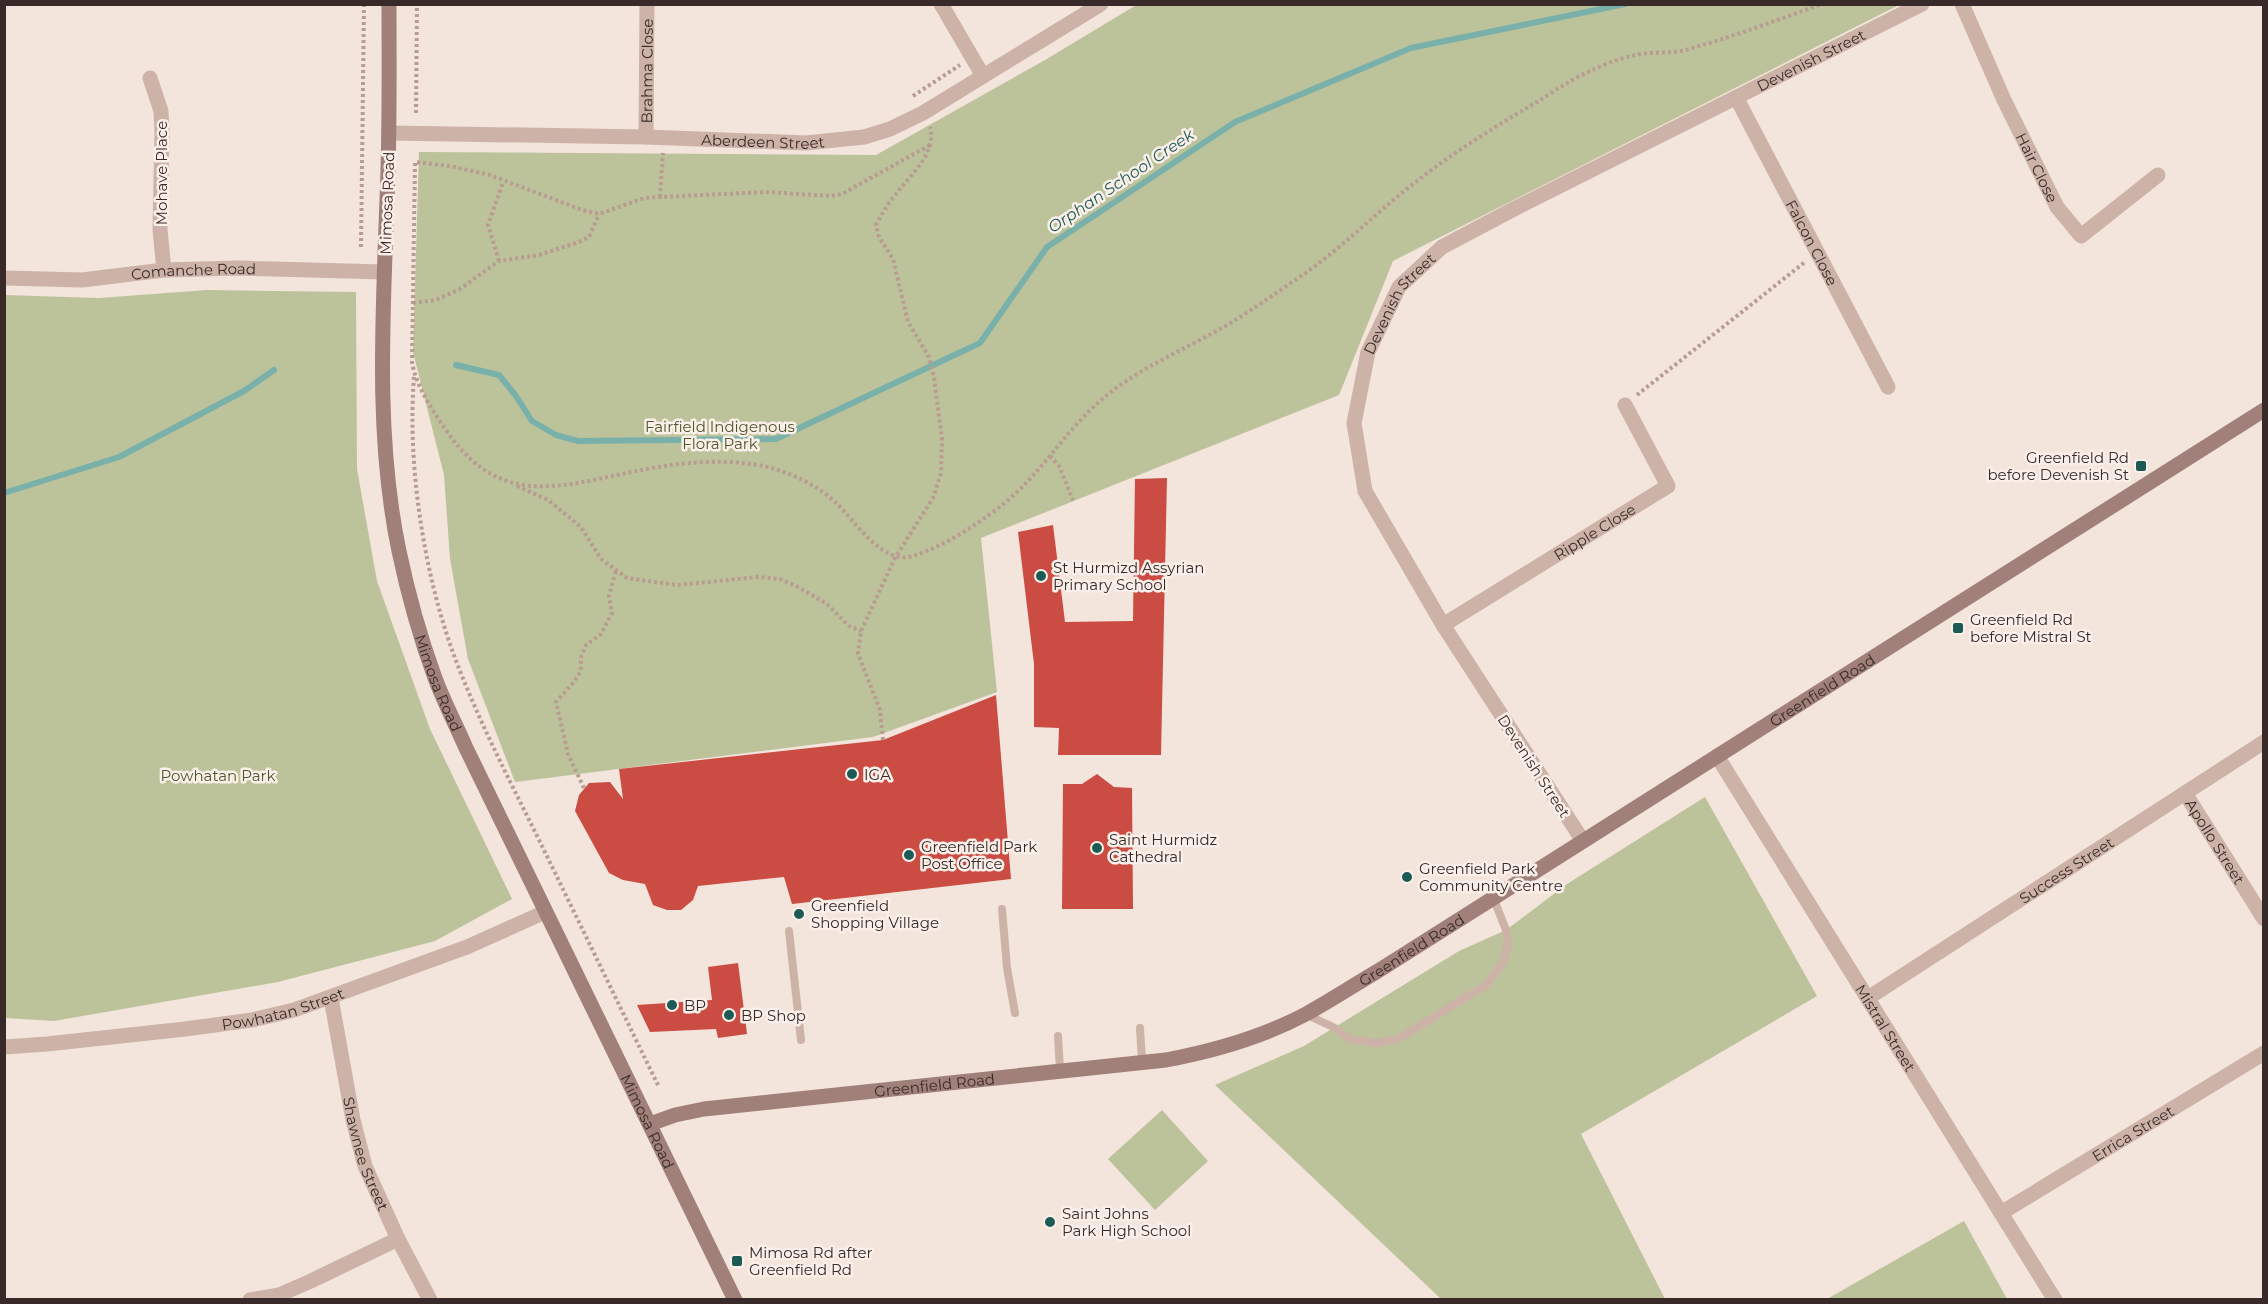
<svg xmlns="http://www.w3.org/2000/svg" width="2268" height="1304" viewBox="0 0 2268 1304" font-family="Montserrat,sans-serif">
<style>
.green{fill:#bcc39b}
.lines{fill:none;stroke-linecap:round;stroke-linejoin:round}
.stream{stroke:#79b1aa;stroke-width:6}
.building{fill:#cb4c42}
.path{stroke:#b89b91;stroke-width:4;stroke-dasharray:3 3;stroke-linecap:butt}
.lane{stroke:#ccb2a7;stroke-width:8}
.street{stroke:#ccb2a7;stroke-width:15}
.secondary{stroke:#a08078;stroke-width:15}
.poi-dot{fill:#1c5b55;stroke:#faefe9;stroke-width:2}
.labels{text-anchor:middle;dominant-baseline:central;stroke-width:5;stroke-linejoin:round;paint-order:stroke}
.street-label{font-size:15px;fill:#382a28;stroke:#faefe9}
.park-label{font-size:15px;fill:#4f572b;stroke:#faefe9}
.poi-label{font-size:15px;fill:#382a28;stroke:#faefe9;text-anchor:start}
.water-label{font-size:16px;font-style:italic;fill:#1c5b55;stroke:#faefe9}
</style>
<rect width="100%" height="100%" fill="#f3e4dc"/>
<!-- green -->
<g class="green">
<path d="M1138,4L1899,5L1393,261L1339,395L981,538L997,692L873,737L515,782L468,659L450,559L444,475L413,352L419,152L876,155L1045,60Z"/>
<path d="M207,290L356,292L357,469L377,581L430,729L512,899L435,941L278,982L54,1021L5,1018V295L99,298Z"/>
<path d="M1705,797L1817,996L1581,1134L1665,1299H1441L1215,1085L1304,1046L1459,951L1506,930L1567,884Z"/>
<path d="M1162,1110L1208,1161L1155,1210L1108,1159Z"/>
<path d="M1964,1221L2007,1299H1827Z"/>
</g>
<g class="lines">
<!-- stream -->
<g class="stream">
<path d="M456,365L499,375L516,396L532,421L556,435L578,441L776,439L980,343L1047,247L1235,122L1411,48L1625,4"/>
<path d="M4,493L119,457L244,391L274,370"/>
</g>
</g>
<!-- building -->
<g class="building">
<path d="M1167,478L1161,755H1058L1059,728L1034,727V664L1018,532L1053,525L1065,622L1133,621L1135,479Z"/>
<path d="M996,695L1011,879L792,904L784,877L698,886L693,900L681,910H667L653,905L645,884L623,880L609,873L575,811L579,795L589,783L610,782L623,799L619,769L883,740Z"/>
<path d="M1097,774L1114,787L1132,788L1133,909H1062L1063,784H1082Z"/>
<path d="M738,963L747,1034L718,1038L716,1029L650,1032L637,1005L712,1000L708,967Z"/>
</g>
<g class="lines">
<!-- path -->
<g class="path">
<path d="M913,96L960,65"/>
<path d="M416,113L417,4"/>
<path d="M930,145L842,194L831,196L766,192L660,197L644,198L599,214L582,210L490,175L450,166L415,162L412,362C416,386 432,410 446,430C506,518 573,480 659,467C694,461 733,459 768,467C791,473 817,485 835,502C855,520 882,566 913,556C949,545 1000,511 1026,483C1053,455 1075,421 1106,396C1140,368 1183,350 1222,328C1251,311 1279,291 1307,272C1346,244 1379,210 1417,181C1452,153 1492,129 1530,106C1549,95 1568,81 1588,72C1603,65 1620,58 1636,55C1652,51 1670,54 1686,50C1732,37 1777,20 1822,4"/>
<path d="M660,197L663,153"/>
<path d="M361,247L364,4"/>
<path d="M499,261L488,225L503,182"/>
<path d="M413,303L436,300L460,289L499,261L539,255L579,242L589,237L599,214"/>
<path d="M414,377C407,465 424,575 455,658C479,722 511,783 541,844C580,924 619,1005 658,1085"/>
<path d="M1637,395L1805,262"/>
<path d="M1050,456L1059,466L1073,500"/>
<path d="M517,486L548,500L581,527L601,559L627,578L677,585L758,577L780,579L798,587L827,604L849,626L861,631"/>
<path d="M883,740L880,710L858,654L861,631L895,558L933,498L941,473L942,439L934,377L929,357L908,322L893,259L879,237L876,225C883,212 890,200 900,189C913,173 937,151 930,127"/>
<path d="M584,788L568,754L556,702L573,683L581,671V657L586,645L601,634L612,613L609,596L616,570"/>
</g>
<!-- lane -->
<g class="lane">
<path d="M1002,909L1007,968L1015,1013"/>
<path d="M789,931L801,1040"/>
<path d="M1305,1014L1335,1028L1350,1039L1376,1043L1398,1039L1486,985L1503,962L1508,945L1506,930L1493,897"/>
<path d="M1140,1028L1142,1062"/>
<path d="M1058,1036L1060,1070"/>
</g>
<!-- street -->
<g class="street">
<path d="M941,4L983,76"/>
<path id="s1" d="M1962,4L2004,100L2057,207L2081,236L2158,175"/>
<path d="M150,78L161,111L162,132L160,230L164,270"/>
<path id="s2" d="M1737,99L1888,387"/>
<path id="s3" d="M389,133L646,137L806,143L864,137L890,129L923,113L1101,4"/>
<path id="s4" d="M646,137L647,4"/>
<path id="s5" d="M4,278L82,280L164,270L239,268L384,272"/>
<path id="s6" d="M1443,625L1668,486L1625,405"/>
<path id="s7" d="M1717,756L2055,1300"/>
<path id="s8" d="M2185,793L2264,919"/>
<path id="s9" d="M1583,841L1443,625L1365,491L1354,423L1368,352L1399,287L1442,247L1512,210L1922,4"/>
<path id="s10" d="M331,998L353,1120L365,1166L398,1239L430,1300"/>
<path id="s11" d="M1868,998L2264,742"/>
<path id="s12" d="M4,1047L47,1044L185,1029L252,1020L294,1010L467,947L545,912"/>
<path id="s13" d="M2001,1213L2264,1053"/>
<path d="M250,1300L279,1295L311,1281L398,1239"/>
</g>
<!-- secondary -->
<g class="secondary">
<path id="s14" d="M389,4C389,69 390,134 387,199C383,315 375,437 399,551C408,594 420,637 435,678C444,702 456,725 466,748L735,1300"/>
<path id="s15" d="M650,1124L675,1115L704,1109L1166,1060C1214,1051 1263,1037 1306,1014C1330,1001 1354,985 1378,971L2264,410"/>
</g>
</g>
<!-- markers -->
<g class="poi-dot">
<rect x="2135" y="460" width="12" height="12" rx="3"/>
<circle cx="1041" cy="576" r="6"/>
<rect x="1952" y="622" width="12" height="12" rx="3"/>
<circle cx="852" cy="774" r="6"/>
<circle cx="1097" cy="848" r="6"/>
<circle cx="909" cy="855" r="6"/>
<circle cx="1407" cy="877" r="6"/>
<circle cx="799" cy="914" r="6"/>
<circle cx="672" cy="1005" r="6"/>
<circle cx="729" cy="1015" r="6"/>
<circle cx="1050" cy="1222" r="6"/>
<rect x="731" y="1255" width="12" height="12" rx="3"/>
</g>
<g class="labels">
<!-- street labels -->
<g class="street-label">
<text stroke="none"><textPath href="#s9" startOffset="1098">Devenish Street</textPath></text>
<text stroke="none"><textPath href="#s4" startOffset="66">Brahma Close</textPath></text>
<text stroke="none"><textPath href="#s3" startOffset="374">Aberdeen Street</textPath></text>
<text stroke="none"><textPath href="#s1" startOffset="180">Hair Close</textPath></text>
<text transform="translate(161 173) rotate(-90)">Mohave Place</text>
<text transform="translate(387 203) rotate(-88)">Mimosa Road</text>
<text stroke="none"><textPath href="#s2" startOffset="162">Falcon Close</textPath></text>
<text stroke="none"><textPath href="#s5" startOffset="190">Comanche Road</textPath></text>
<text stroke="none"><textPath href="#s9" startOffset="612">Devenish Street</textPath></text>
<text stroke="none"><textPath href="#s6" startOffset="178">Ripple Close</textPath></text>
<text stroke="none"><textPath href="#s14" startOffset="686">Mimosa Road</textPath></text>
<text stroke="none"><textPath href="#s15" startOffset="1278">Greenfield Road</textPath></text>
<text transform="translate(1534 766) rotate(57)">Devenish Street</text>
<text stroke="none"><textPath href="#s8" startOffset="57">Apollo Street</textPath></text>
<text stroke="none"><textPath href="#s11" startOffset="236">Success Street</textPath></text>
<text stroke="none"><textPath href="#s15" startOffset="792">Greenfield Road</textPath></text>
<text stroke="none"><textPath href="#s12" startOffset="282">Powhatan Street</textPath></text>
<text stroke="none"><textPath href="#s7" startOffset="320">Mistral Street</textPath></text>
<text stroke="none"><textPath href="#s15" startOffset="288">Greenfield Road</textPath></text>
<text stroke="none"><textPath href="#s14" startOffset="1172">Mimosa Road</textPath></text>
<text stroke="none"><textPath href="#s13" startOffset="154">Errica Street</textPath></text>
<text stroke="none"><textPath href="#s10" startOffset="160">Shawnee Street</textPath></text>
</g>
<!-- park labels -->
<g class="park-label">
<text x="720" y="426">Fairfield Indigenous<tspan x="720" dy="17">Flora Park</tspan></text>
<text x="218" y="775">Powhatan Park</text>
</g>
<!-- poi labels -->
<g class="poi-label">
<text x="2129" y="457" text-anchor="end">Greenfield Rd<tspan x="2129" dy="17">before Devenish St</tspan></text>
<text x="1053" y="567">St Hurmizd Assyrian<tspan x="1053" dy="17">Primary School</tspan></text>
<text x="1970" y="619">Greenfield Rd<tspan x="1970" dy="17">before Mistral St</tspan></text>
<text x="864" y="774">IGA</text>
<text x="1109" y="839">Saint Hurmidz<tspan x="1109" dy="17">Cathedral</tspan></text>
<text x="921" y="846">Greenfield Park<tspan x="921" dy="17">Post Office</tspan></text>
<text x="1419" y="868">Greenfield Park<tspan x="1419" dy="17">Community Centre</tspan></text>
<text x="811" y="905">Greenfield<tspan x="811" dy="17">Shopping Village</tspan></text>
<text x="684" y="1005">BP</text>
<text x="741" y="1015">BP Shop</text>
<text x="1062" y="1213">Saint Johns<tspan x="1062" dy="17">Park High School</tspan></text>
<text x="749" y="1252">Mimosa Rd after<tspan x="749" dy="17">Greenfield Rd</tspan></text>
</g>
<!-- water labels -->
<g class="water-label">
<text transform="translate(1121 181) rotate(-34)">Orphan School Creek</text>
</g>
</g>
<!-- border -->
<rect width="2268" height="1304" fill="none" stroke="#382a28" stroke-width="12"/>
</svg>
